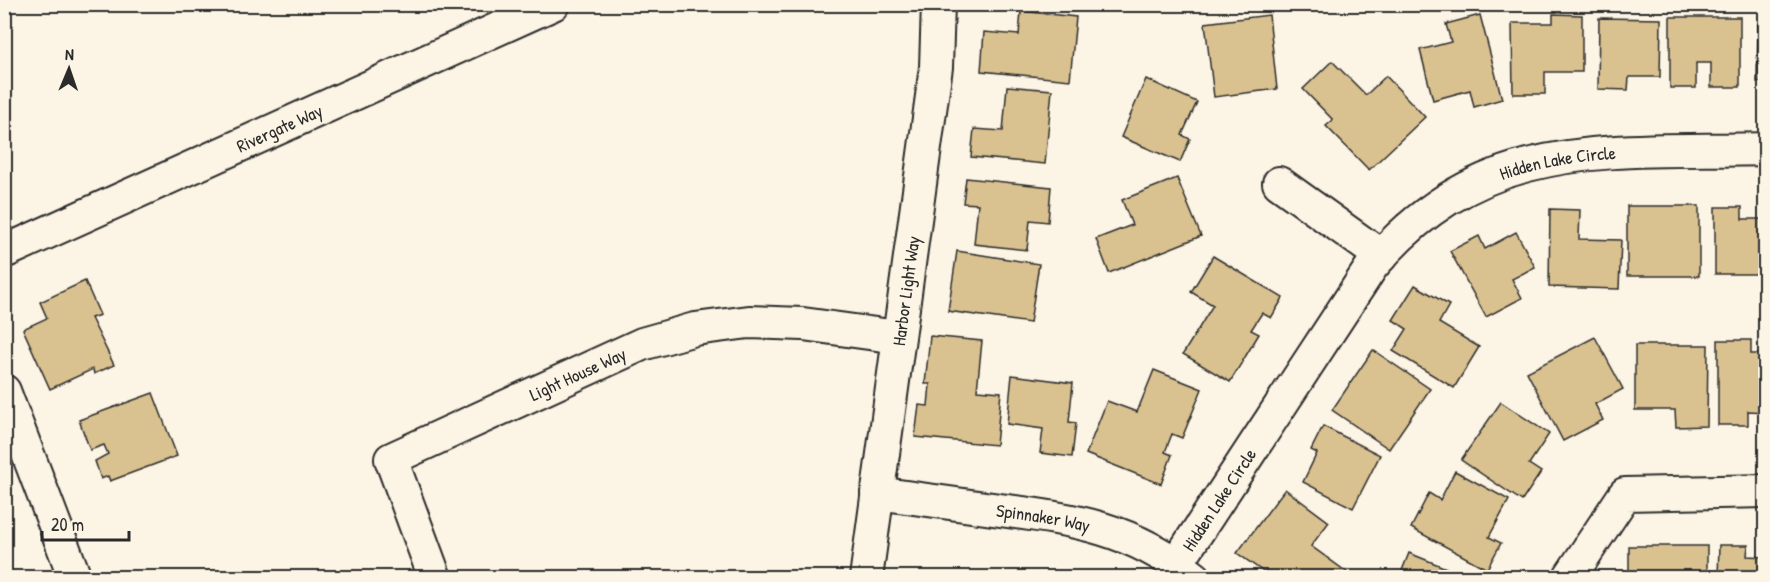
<svg xmlns="http://www.w3.org/2000/svg" width="1770" height="582" viewBox="0 0 1770 582" font-family="'Patrick Hand',sans-serif">
<style>
.building{fill:#d9c190;stroke:#2b2b2b;stroke-width:1.5}
.lines{fill:none;stroke-linecap:round;stroke-linejoin:round}
.street-casing{stroke:#2b2b2b;stroke-width:36}
.street{stroke:#fcf5e5;stroke-width:32}
.labels{text-anchor:middle;dominant-baseline:central;stroke-width:5;stroke-linejoin:round;paint-order:stroke}
.street-label{font-size:18px;fill:#2b2b2b;stroke:#fcf5e5}
</style>
<rect width="100%" height="100%" fill="#fcf5e5"/>
<filter id="ink" filterUnits="userSpaceOnUse"><feTurbulence type="fractalNoise" baseFrequency=".0167" numOctaves="2"/><feDisplacementMap in="SourceGraphic" scale="12" xChannelSelector="R" yChannelSelector="G"/><feConvolveMatrix kernelMatrix="1 2 1 2 8 2 1 2 1" color-interpolation-filters="sRGB"/></filter>
<g filter="url(#ink)">
<!-- building -->
<g class="building">
<path d="M1021,11L1076,17L1070,80L981,71L984,32L1019,35Z"/>
<path d="M1553,14L1582,15V72H1545V94H1513L1512,23H1553Z"/>
<path d="M1269,15L1277,89L1214,97L1205,23Z"/>
<path d="M1480,15L1502,99L1474,107L1470,90L1433,100L1420,50L1451,42L1446,24Z"/>
<path d="M1670,17H1740V87H1711V63H1696V88H1670Z"/>
<path d="M1599,18L1661,19L1660,77H1629L1628,90L1598,89Z"/>
<path d="M1758,24L1766,25V82H1757Z"/>
<path d="M1332,61L1366,95L1386,76L1425,117L1369,170L1326,126L1333,120L1303,89Z"/>
<path d="M1146,79L1197,102L1182,135L1190,139L1180,162L1121,137Z"/>
<path d="M1007,86L1052,90L1045,164L971,157L974,129L1003,131Z"/>
<path d="M966,178L1051,187L1048,222L1030,220L1027,250L974,244L978,204L963,203Z"/>
<path d="M1177,178L1201,236L1109,273L1096,239L1132,225L1122,200Z"/>
<rect x="1627" y="206" width="72" height="70"/>
<path d="M1715,207H1742V219H1766V274H1715Z"/>
<path d="M1550,209L1580,210L1579,239L1621,240L1619,289L1549,287Z"/>
<path d="M1516,232L1535,267L1512,279L1522,298L1486,317L1450,251L1479,236L1485,249Z"/>
<path d="M957,251L1039,264L1030,323L948,311Z"/>
<path d="M1213,256L1283,298L1271,318L1262,313L1251,330L1259,334L1230,382L1183,354L1213,305L1191,292Z"/>
<path d="M85,281L100,315L91,318L114,365L94,374L93,369L50,389L23,329L47,318L40,302Z"/>
<path d="M1415,285L1449,305L1439,323L1479,347L1454,388L1393,351L1407,329L1393,320Z"/>
<path d="M930,336L982,341L977,390L1001,392L996,445L915,437L919,405L928,406L930,384H925Z"/>
<path d="M1595,337L1623,389L1595,404L1603,420L1563,441L1527,372Z"/>
<path d="M1718,340H1751V354H1766V412L1748,411V425H1718Z"/>
<path d="M1635,345H1708L1707,426L1676,427L1675,410H1635Z"/>
<path d="M1373,350L1430,389L1389,449L1332,410Z"/>
<path d="M1154,370L1202,389L1182,438L1172,434L1165,452L1172,455L1161,484L1086,454L1107,401L1137,412Z"/>
<path d="M1012,375L1073,383L1069,422L1076,423L1072,457L1040,453L1043,429L1007,424Z"/>
<path d="M153,393L177,456L110,481L108,476L101,479L95,461L108,454L104,445L90,450L79,420Z"/>
<path d="M1501,402L1549,434L1529,464L1541,472L1522,501L1461,460Z"/>
<path d="M1323,426L1380,455L1353,508L1303,482L1317,453L1311,450Z"/>
<path d="M1455,471L1509,500L1489,537L1501,543L1487,569L1411,528L1429,493L1440,500Z"/>
<path d="M1285,489L1329,522L1311,546L1348,573L1344,578H1272L1237,553Z"/>
<path d="M1719,545H1748L1747,556L1766,557V578H1718Z"/>
<rect x="1629" y="546" width="78" height="32"/>
<path d="M1409,553L1471,578H1399Z"/>
</g>
<g class="lines">
<!-- street casing -->
<g class="street-casing">
<g id="street">
<path d="M1279,183L1381,256"/>
<path id="s1" d="M4,252L553,4"/>
<path d="M4,391L75,578"/>
<path id="s2" d="M877,493C918,499 959,504 1000,510C1077,520 1132,528 1195,578"/>
<path id="s3" d="M1177,563L1372,266C1484,134 1609,153 1766,149"/>
<path id="s4" d="M435,578L391,459L642,344L695,329L749,322L803,324L898,337"/>
<path id="s5" d="M866,578L936,67L938,4"/>
<path d="M1569,578L1625,494L1766,491"/>
</g>
</g>
<!-- street -->
<use href="#street" class="street"/>
</g>
</g>
<g class="labels">
<!-- street labels -->
<g class="street-label">
<text stroke="none"><textPath href="#s1" startOffset="302">Rivergate Way</textPath></text>
<text stroke="none"><textPath href="#s3" startOffset="574">Hidden Lake Circle</textPath></text>
<text stroke="none"><textPath href="#s5" startOffset="290">Harbor Light Way</textPath></text>
<text stroke="none"><textPath href="#s4" startOffset="332">Light House Way</textPath></text>
<text stroke="none"><textPath href="#s3" startOffset="76">Hidden Lake Circle</textPath></text>
<text stroke="none"><textPath href="#s2" startOffset="168">Spinnaker Way</textPath></text>
</g>
</g>
<!-- margin -->
<rect width="1770" height="582" fill="none" stroke="#fcf5e5" stroke-width="24"/>
<rect x="12" y="12" width="1746" height="558" fill="none" stroke="#2b2b2b" stroke-width="2" filter="url(#ink)"/>
<!-- north arrow -->
<g transform="translate(69 69) rotate(2)" stroke="#fcf5e5" stroke-width="4.5" paint-order="stroke">
<path d="M0-4.5L10 22L0 15L-10 22Z" fill="#2b2b2b"/>
<text y="-9" font-size="16" font-weight="bold" text-anchor="middle" fill="#2b2b2b">N</text>
</g>
<!-- scale -->
<path d="M42 531v9h87v-9" fill="none" stroke="#2b2b2b" stroke-width="3"/>
<text x="51" y="531" font-size="18" fill="#2b2b2b" stroke="#fcf5e5" stroke-width="4.5" paint-order="stroke">20 m</text>
</svg>
